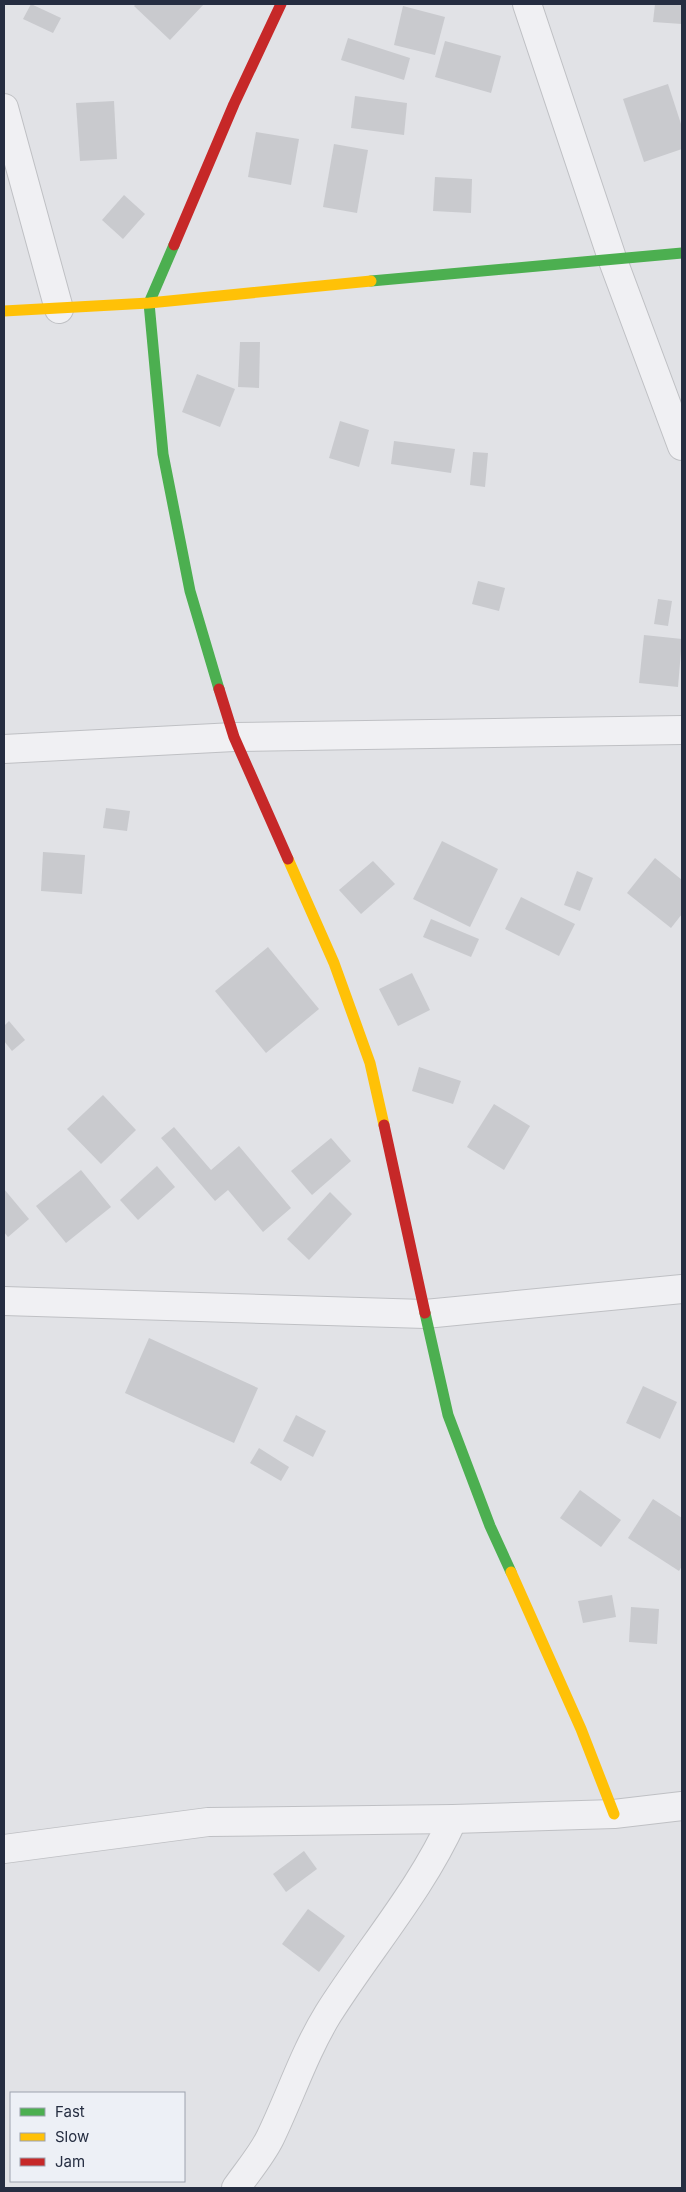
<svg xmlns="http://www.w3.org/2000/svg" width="686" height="2192" viewBox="0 0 686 2192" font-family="Inter,sans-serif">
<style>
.building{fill:#c9cace}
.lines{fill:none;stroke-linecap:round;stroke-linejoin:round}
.street-casing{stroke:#bfc0c4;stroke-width:30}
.street{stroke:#f0f0f3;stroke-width:28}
.fast{stroke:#4caf50;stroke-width:11}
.slow{stroke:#ffc107;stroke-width:11}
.jam{stroke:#c62828;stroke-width:11}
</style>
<rect width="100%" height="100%" fill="#e1e2e6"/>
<!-- building -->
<g class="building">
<path d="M31,4L61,18L53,33L23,19Z"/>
<path d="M136,4H204L170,40L134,6Z"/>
<path d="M655,4H682V24L653,22Z"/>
<path d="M403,6L445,17L435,55L394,45Z"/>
<path d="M348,38L410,58L404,80L341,60Z"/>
<path d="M445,41L501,56L491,93L435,77Z"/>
<path d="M668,84L682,127V149L644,162L623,99Z"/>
<path d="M355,96L407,103L404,135L351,128Z"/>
<path d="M114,101L117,159L80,161L76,103Z"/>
<path d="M256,132L299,139L291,185L248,177Z"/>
<path d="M334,144L368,150L357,213L323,207Z"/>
<path d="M435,177L472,179L471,213L433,211Z"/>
<path d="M124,195L145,214L123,239L102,220Z"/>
<path d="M240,342H260L259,388L238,387Z"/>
<path d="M197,374L235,389L220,427L182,412Z"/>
<path d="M340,421L369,430L359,467L329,458Z"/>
<path d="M394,441L455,449L451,473L391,464Z"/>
<path d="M473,452L488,453L485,487L470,485Z"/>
<path d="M478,581L505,588L499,611L472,604Z"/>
<path d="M658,599L672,601L668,626L654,624Z"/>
<path d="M644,635L682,639L678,687L639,683Z"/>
<path d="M106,808L130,811L127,831L103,828Z"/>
<path d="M442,841L498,869L470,927L413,899Z"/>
<path d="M43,852L85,855L82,894L41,891Z"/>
<path d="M655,858L682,880V914L671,928L627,893Z"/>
<path d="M373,861L395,884L361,914L339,890Z"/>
<path d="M577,871L593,878L580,911L564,905Z"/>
<path d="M521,897L575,924L559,956L505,929Z"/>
<path d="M431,919L479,939L471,957L423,937Z"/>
<path d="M268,947L319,1009L266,1053L215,991Z"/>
<path d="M412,973L430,1010L398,1026L379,989Z"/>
<path d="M9,1021L25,1040L12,1051L4,1041V1026Z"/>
<path d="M419,1067L461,1081L453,1104L412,1091Z"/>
<path d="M103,1095L136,1130L101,1164L67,1129Z"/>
<path d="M494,1104L530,1126L504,1170L467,1147Z"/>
<path d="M174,1127L211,1170L239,1146L291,1208L263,1232L228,1190L215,1201L161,1138Z"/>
<path d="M331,1138L351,1161L312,1195L291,1171Z"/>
<path d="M157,1166L175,1187L138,1220L120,1200Z"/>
<path d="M81,1170L111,1207L66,1243L36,1206Z"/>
<path d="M4,1189L29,1219L8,1237L4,1232Z"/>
<path d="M330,1192L352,1214L309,1260L287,1239Z"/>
<path d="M149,1338L258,1388L234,1443L125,1393Z"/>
<path d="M643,1386L677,1402L660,1439L626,1423Z"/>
<path d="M296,1415L326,1431L313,1457L283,1441Z"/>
<path d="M259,1448L289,1467L281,1481L250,1463Z"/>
<path d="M580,1490L621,1520L601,1547L560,1518Z"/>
<path d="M653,1499L682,1518V1566L679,1571L628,1538Z"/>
<path d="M612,1595L616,1617L583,1623L578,1601Z"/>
<path d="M631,1607L659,1609L657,1644L629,1642Z"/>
<path d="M304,1851L317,1869L286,1892L273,1874Z"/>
<path d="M308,1909L345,1936L319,1972L282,1944Z"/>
</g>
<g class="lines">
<!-- street casing -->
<g class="street-casing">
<g id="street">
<path d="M527,4L612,258L682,446"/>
<path d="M4,108L59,309"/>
<path d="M4,749L234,737L682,730"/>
<path d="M4,1301L425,1314L682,1289"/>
<path d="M4,1849L208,1822L453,1819L614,1814L682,1806"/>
<path d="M236,2188C247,2172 261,2156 270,2138C290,2097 304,2053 328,2014C369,1949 421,1890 453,1819"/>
</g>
</g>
<!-- street -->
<use href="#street" class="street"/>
<!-- fast -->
<g class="fast">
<path d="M174,245L149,303L163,454L190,591L219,689"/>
<path d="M371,281L682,253"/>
<path d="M425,1313L448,1415L490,1526L511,1572"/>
</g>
<!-- slow -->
<g class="slow">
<path d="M4,311L149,303L371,281"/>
<path d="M288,859L334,963L370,1063L384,1125"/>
<path d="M511,1572L581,1729L614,1814"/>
</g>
<!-- jam -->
<g class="jam">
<path d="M174,245L234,104L281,4"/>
<path d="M219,689L234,737L288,859"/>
<path d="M384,1125L425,1313"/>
</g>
</g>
<!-- border -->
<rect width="686" height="2192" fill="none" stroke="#252d41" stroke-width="10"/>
<!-- legend -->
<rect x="10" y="2092" width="175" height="90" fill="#edf0f6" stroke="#9da2ae"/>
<rect x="20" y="2108" width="25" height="8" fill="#4caf50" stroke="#9da2ae"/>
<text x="55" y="2117" font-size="15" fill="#252d41">Fast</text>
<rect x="20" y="2133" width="25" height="8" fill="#ffc107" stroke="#9da2ae"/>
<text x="55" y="2142" font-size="15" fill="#252d41">Slow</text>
<rect x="20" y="2158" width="25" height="8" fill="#c62828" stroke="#9da2ae"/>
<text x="55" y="2167" font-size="15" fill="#252d41">Jam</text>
</svg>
